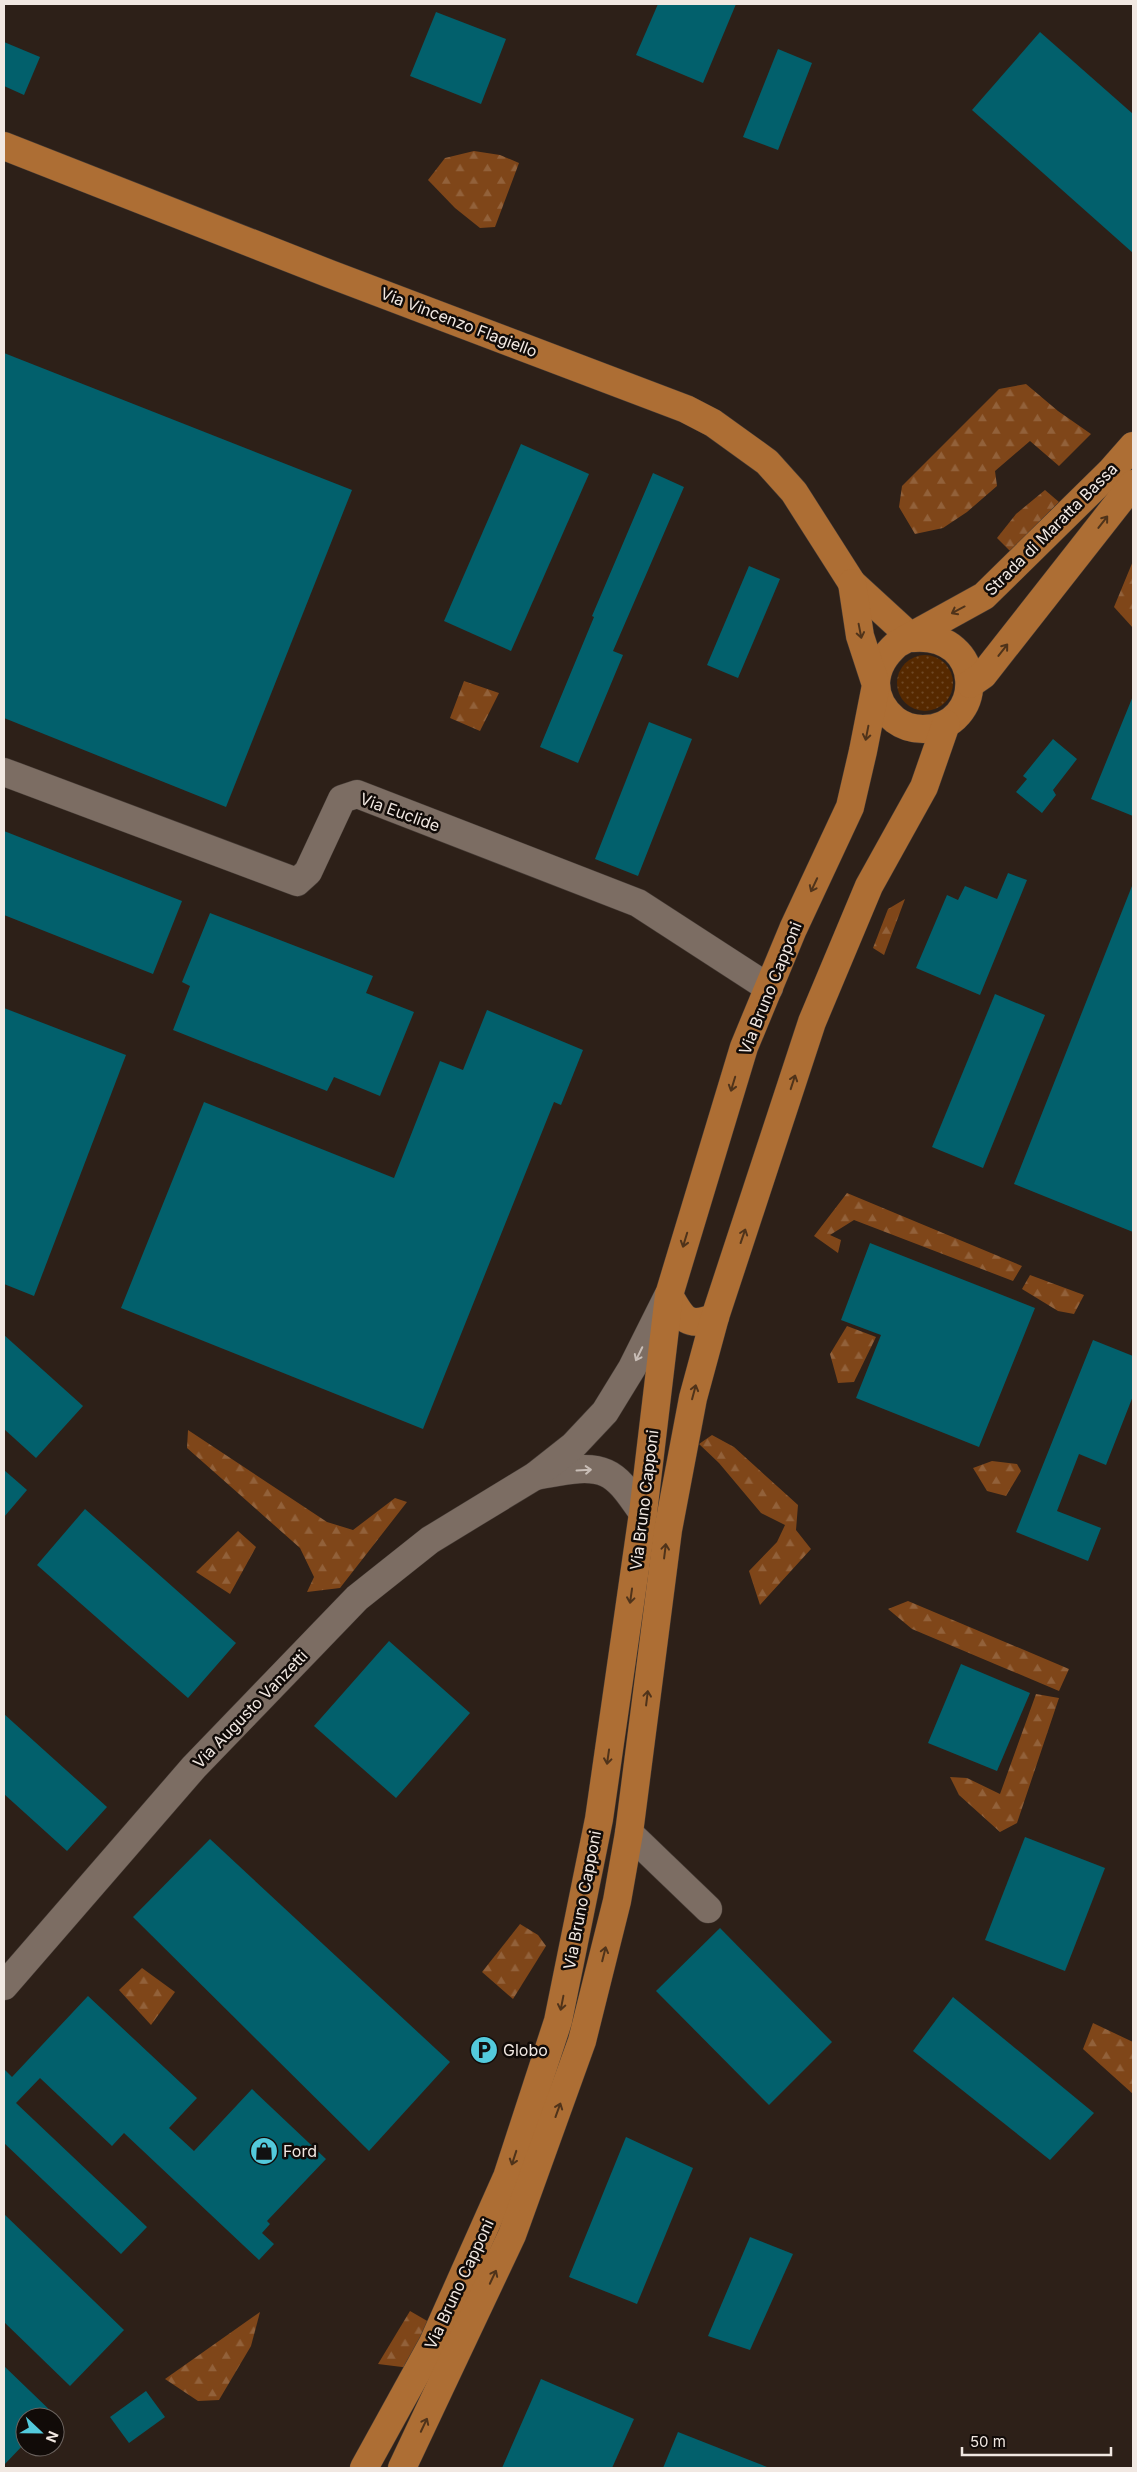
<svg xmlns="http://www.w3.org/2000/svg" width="1137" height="2472" viewBox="0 0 1137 2472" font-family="Inter,sans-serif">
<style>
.grass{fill:url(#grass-dots)}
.forest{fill:url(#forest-firs)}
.building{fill:#02606c}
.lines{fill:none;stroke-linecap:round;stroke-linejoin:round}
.minor-casing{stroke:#453b35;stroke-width:29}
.major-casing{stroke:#453b35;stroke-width:29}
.minor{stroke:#7c6d63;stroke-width:28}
.major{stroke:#ad6e34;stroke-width:28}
.oneway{stroke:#4f331a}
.oneway2{stroke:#c8bdb6}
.labels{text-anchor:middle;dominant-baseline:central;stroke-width:5;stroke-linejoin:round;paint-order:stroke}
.street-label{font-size:16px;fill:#f1e8e2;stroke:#110b08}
.poi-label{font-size:16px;fill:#f1e8e2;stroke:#110b08;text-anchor:start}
</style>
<defs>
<pattern id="grass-dots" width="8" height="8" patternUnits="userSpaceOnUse" patternTransform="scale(1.25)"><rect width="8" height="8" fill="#562900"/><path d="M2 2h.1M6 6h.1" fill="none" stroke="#6f4825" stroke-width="1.8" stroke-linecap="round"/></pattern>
<pattern id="forest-firs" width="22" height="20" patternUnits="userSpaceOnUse" patternTransform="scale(1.25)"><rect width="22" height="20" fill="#7f4619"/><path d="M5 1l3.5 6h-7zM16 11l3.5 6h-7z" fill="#92613a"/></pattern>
</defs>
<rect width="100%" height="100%" fill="#2d2018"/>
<!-- grass -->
<circle class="grass" cx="925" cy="683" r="28"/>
<!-- forest -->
<g class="forest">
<path d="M474,151L500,155L519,163L495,227L480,228L455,208L428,180L445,158Z"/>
<path d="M1026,384L1058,411L1091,434L1059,466L1030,441L995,471L997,486L967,512L943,528L915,534L899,507L902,486L999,389Z"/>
<path d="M1045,490L1059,502L1010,551L997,538L1016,514Z"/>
<path d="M1133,561V628L1114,607Z"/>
<path d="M464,681L499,693L480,731L450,718Z"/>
<path d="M905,899L884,955L873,948L888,909Z"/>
<path d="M847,1193L1022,1266L1013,1281L854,1220L830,1235L841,1240L838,1253L814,1236Z"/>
<path d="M1030,1275L1084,1295L1074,1314L1058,1311L1022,1289Z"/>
<path d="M847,1326L876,1337L854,1382L838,1383L830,1354Z"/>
<path d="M188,1430L327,1522L353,1530L395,1498L407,1502L340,1588L307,1592L314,1577L300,1548L187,1448Z"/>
<path d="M712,1435L734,1447L798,1505L796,1530L811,1549L760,1605L749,1571L777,1542L785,1525L761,1513L719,1463L699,1444Z"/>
<path d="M992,1461L1017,1464L1021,1471L1006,1496L987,1491L973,1468Z"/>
<path d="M238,1531L256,1547L230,1594L196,1572Z"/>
<path d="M908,1601L1069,1669L1059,1691L912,1629L888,1609Z"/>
<path d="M1036,1694L1059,1698L1017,1823L1000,1832L959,1795L950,1777L967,1778L1000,1794Z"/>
<path d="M520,1924L538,1935L546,1946L513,1999L482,1972Z"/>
<path d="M142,1968L175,1992L151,2025L119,1990Z"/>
<path d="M1093,2023L1133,2042V2094L1083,2049Z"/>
<path d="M410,2311L429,2322L410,2368L378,2364Z"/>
<path d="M260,2312L251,2346L219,2400L198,2401L165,2379Z"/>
</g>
<!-- building -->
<g class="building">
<path d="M658,4H736L703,83L636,55Z"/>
<path d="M436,12L506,39L481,104L410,76Z"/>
<path d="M1040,32L1133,114V253L972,110Z"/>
<path d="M4,42L40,57L24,95L4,86Z"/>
<path d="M778,49L812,63L778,150L743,137Z"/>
<path d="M4,353L352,490L226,807L4,718Z"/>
<path d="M521,444L589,474L511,651L444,621Z"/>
<path d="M653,473L684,487L613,651L623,655L578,763L540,747L594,617L592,616Z"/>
<path d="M749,566L780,579L738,678L707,665Z"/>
<path d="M1133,696V816L1091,799Z"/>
<path d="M649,722L692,739L638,876L595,859Z"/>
<path d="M1053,739L1077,759L1053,790L1056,795L1042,813L1016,792L1027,779L1023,776Z"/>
<path d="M4,831L182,901L153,974L4,915Z"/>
<path d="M1008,873L1027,880L980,995L916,968L947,895L958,900L965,886L997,899Z"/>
<path d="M1132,886H1133V1232L1014,1184Z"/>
<path d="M210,913L373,976L366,993L414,1012L380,1096L334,1077L327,1091L173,1030L190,986L182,982Z"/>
<path d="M995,994L1045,1015L983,1168L932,1147Z"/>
<path d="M4,1008L126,1055L34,1296L4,1284Z"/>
<path d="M487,1010L583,1050L561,1105L554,1102L423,1429L121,1308L204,1102L394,1178L440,1061L463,1070Z"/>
<path d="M870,1243L1035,1308L979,1447L856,1398L881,1335L841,1320Z"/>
<path d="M4,1335L83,1406L36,1458L4,1429Z"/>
<path d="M1093,1340L1133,1356V1396L1106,1465L1079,1454L1057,1511L1101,1528L1088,1561L1016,1532Z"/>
<path d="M4,1470L27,1490L4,1517Z"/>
<path d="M85,1509L236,1643L188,1698L37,1565Z"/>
<path d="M389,1641L470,1713L396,1798L314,1726Z"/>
<path d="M961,1664L1030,1693L997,1771L928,1743Z"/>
<path d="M4,1714L107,1807L67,1851L4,1794Z"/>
<path d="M1025,1837L1105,1868L1065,1971L985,1940Z"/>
<path d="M210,1839L450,2062L369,2151L133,1917Z"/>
<path d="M720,1928L832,2042L769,2105L656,1991Z"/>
<path d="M88,1996L197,2098L169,2128L194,2151L252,2089L326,2159L267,2221L270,2224L262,2233L274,2244L259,2260L124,2133L112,2146L40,2078L16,2103L147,2227L121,2254L4,2143V2069L12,2077Z"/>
<path d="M953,1997L1094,2113L1050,2160L913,2051Z"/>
<path d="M626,2137L693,2168L637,2304L569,2277Z"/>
<path d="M4,2214L124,2330L70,2386L4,2322Z"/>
<path d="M750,2237L793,2254L750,2350L708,2336Z"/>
<path d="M4,2366L57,2417H25V2443L4,2465Z"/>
<path d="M541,2379L634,2419L612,2468H502Z"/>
<path d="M146,2391L165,2417L129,2443L110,2417Z"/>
<path d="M678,2432L767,2467V2468H663Z"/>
</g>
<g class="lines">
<!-- minor casing -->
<g class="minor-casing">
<g id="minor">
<path d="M4,772L297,882L308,872L342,799L357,794L638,903L769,988"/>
<path d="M535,1476C556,1473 586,1464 606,1473C622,1480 633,1500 643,1513"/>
<path d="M629,1833L708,1909"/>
<path d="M4,1986L194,1767L357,1598L430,1540L535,1476L573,1446L605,1412L632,1368L668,1296"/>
</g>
</g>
<!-- major casing -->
<g class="major-casing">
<g id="major">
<path d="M4,146L330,274L686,409L713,423L767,462L794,492L852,583L912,638"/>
<path d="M912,638C987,631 986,729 923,729C913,729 903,726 895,720C884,711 876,698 876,683C877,666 885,655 897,644L984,596L1111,471L1133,446"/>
<path d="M970,684L983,675L1133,484"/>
<path d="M669,1295C682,1318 687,1329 715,1317"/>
<path d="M364,2468L433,2343L507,2177L558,2021L599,1819L643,1513L669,1295L744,1047L793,929L850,807L863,751L876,685L860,636L852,583"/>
<path d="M402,2468L512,2235L582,2041L617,1901L629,1833L668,1530L693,1398L715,1317L812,1022L869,886L924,787L946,724"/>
</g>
</g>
<!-- minor -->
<use href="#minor" class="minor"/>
<!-- major -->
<use href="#major" class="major"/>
</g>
<!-- one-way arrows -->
<defs><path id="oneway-shaft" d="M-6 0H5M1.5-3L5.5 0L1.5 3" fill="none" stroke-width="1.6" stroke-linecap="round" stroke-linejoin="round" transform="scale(1.25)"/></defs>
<g class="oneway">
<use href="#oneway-shaft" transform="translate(1103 522) rotate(-52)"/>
<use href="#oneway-shaft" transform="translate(958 610) rotate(152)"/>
<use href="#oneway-shaft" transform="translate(860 631) rotate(79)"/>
<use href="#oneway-shaft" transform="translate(1003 650) rotate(-52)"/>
<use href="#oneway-shaft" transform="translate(867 733) rotate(101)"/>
<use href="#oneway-shaft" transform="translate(814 885) rotate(115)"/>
<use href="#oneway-shaft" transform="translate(793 1082) rotate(-72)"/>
<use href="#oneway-shaft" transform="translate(733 1084) rotate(107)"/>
<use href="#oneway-shaft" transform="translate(743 1236) rotate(-71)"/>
<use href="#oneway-shaft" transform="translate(685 1240) rotate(107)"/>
<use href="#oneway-shaft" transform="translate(694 1392) rotate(-75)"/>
<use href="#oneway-shaft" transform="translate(665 1551) rotate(-83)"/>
<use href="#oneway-shaft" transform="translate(631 1596) rotate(98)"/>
<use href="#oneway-shaft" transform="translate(647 1698) rotate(-83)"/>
<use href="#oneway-shaft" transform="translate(608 1757) rotate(98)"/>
<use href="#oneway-shaft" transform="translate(604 1954) rotate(-76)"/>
<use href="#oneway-shaft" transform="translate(562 2003) rotate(101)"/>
<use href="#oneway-shaft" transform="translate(558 2110) rotate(-70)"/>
<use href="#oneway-shaft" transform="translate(514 2158) rotate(108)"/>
<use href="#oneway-shaft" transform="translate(493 2277) rotate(-65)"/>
<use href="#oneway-shaft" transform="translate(424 2425) rotate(-65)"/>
</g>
<g class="oneway2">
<use href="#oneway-shaft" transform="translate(639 1354) rotate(116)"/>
<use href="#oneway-shaft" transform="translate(584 1470) rotate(-3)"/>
</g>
<!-- icons -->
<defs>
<g id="parking-disc" transform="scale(1.4375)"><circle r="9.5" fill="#53cadc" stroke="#110b08"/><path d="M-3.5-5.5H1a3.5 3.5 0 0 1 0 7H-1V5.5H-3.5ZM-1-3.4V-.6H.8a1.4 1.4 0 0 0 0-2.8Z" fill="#111"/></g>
<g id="shop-disc" transform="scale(1.4375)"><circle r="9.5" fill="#53cadc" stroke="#110b08"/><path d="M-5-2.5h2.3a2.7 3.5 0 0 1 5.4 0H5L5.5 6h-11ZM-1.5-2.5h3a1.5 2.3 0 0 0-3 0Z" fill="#111"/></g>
</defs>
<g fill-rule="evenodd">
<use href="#parking-disc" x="484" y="2050"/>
<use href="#shop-disc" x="264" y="2151"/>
</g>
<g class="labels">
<!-- street labels -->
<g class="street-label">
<text transform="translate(459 322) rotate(21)">Via Vincenzo Flagiello</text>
<text transform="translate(1051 529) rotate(-45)">Strada di Maratta Bassa</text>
<text transform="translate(400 812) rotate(20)">Via Euclide</text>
<text transform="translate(770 988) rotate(-68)">Via Bruno Capponi</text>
<text transform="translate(644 1500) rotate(-83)">Via Bruno Capponi</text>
<text transform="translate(250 1709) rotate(-46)">Via Augusto Vanzetti</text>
<text transform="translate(582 1900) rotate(-79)">Via Bruno Capponi</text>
<text transform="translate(459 2284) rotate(-65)">Via Bruno Capponi</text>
</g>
<!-- poi labels -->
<g class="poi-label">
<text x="503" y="2050">Globo</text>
<text x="283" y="2151">Ford</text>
</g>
</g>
<!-- border -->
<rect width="1137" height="2472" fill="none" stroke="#f1e8e2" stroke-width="10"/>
<!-- north arrow -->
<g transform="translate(40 2432) rotate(112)"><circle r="24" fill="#110b08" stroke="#6b635f"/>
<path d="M0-4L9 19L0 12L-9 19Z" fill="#53cadc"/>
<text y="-8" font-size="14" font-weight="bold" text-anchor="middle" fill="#f1e8e2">N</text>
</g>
<!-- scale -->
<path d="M962 2447v8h149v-8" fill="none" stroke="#f1e8e2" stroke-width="2.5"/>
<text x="970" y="2447" font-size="15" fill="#f1e8e2" stroke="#110b08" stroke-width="4" paint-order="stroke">50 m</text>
</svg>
